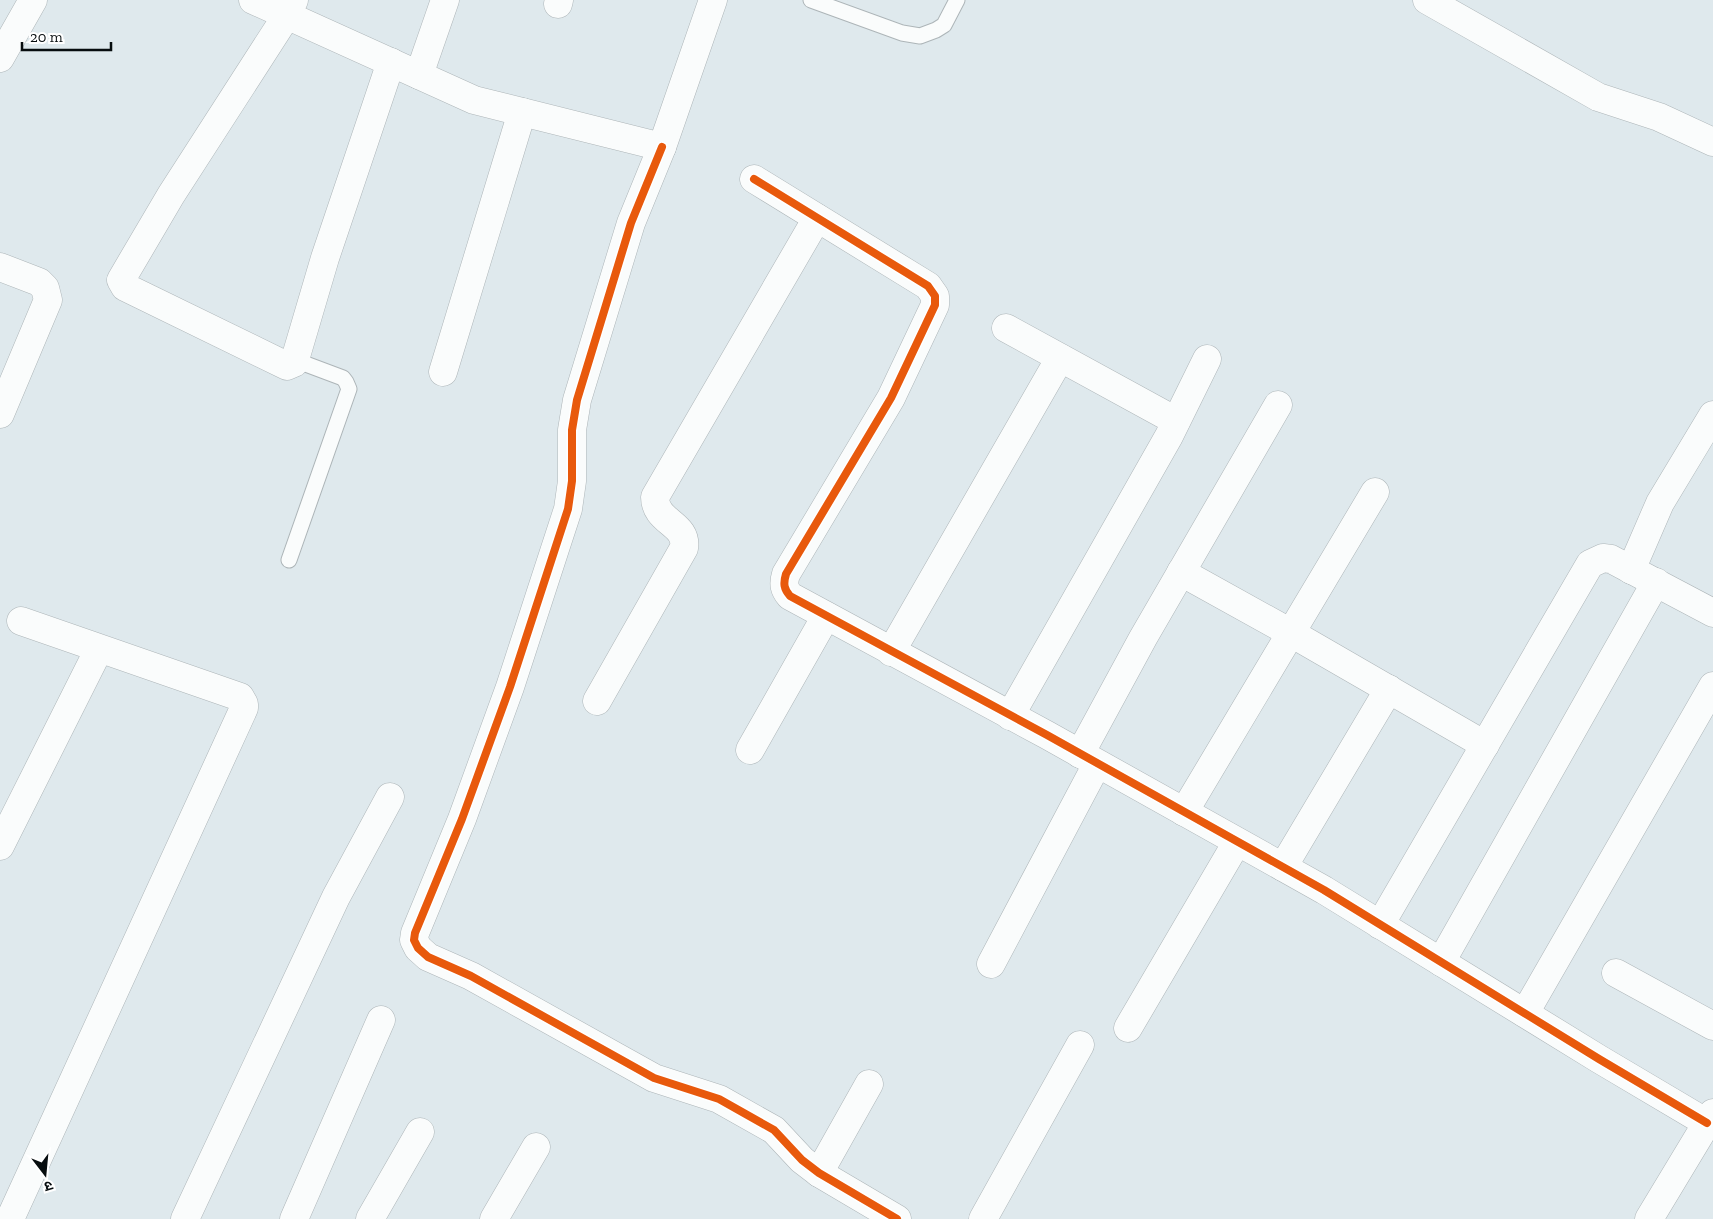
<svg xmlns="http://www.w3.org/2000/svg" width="1713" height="1219" viewBox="0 0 1713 1219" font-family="'Zilla Slab','Noto Sans Devanagari',serif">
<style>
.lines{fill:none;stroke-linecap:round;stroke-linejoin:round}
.lane-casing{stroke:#adb5b8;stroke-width:17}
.street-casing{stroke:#adb5b8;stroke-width:29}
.lane{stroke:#fafcfc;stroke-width:15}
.street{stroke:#fafcfc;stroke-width:28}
.cycleway-casing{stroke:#fff;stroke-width:11}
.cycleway{stroke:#e8590c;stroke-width:8}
</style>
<rect width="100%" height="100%" fill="#dfe9ed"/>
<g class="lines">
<!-- lane casing -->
<g class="lane-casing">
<g id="lane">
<path d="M811,0L902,33L920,36L936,30L944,25L957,0"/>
<path d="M289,560L349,389L346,382L343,378L295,360"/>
</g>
</g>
<!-- street casing -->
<g class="street-casing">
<g id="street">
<path d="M253,0L474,100L662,147L713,0"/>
<path d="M294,0L287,15L171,195L121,280L125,287L287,366L294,363L325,258L391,62"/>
<path d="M1427,0L1598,97L1659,117L1713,142"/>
<path d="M558,4L559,0"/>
<path d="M0,58L33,0"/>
<path d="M419,75L445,0"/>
<path d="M662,147L631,223L577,400L572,430V481L568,509L510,687L462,819L415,933L414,940L418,948L428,957L471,976L654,1078L719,1099L774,1130L802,1160L819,1173L897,1219"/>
<path d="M754,179L928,286L935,296V305L891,398L786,574C783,584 784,589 790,596L1047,735L1324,890L1599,1059L1707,1123"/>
<path d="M0,267L39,282L45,288L48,300L0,414"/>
<path d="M1006,328L1176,421"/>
<path d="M443,372L522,112"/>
<path d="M1631,570L1660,503L1713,415"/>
<path d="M1181,572L1291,633L1485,745"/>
<path d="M891,652L1060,358"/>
<path d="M597,701L684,548C688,523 655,523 655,497L817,218"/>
<path d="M1010,716L1169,436L1207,359"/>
<path d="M750,750L826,616"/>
<path d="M1080,754L1143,638L1278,405"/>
<path d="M1184,812L1375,492"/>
<path d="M0,846L99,649"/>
<path d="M1283,867L1389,689"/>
<path d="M1380,925L1590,564L1603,558L1611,559L1713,613"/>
<path d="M1441,962L1656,582"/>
<path d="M991,964L1097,764"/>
<path d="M1616,973L1713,1026"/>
<path d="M1525,1013L1713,686"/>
<path d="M1128,1028L1237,842"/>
<path d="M819,1173L869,1084"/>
<path d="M10,1219L244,708V704L240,697L21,621"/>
<path d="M185,1219L336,897L390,797"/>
<path d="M294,1219L381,1020"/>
<path d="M370,1219L420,1132"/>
<path d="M494,1219L536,1147"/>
<path d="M983,1219L1080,1045"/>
<path d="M1649,1219L1713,1113"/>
</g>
</g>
<!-- lane -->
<use href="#lane" class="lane"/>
<!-- street -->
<use href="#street" class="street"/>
<!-- cycleway casing -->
<g class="cycleway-casing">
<g id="cycleway">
<path d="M662,147L631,223L577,400L572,430V481L568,509L510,687L462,819L415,933L414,940L418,948L428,957L471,976L654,1078L719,1099L774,1130L802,1160L819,1173L897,1219"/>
<path d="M754,179L928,286L935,296V305L891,398L786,574C783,584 784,589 790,596L1047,735L1324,890L1599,1059L1707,1123"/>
</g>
</g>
<!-- cycleway -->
<use href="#cycleway" class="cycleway"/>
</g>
<!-- north arrow -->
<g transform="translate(45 1174) rotate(164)" stroke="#ffffff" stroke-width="4" paint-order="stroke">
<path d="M0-4L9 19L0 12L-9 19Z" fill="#070d0f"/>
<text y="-8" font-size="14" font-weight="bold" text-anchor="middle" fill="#070d0f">उ</text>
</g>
<!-- scale -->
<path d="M22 42v8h89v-8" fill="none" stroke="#070d0f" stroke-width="2.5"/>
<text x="30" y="42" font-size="15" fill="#070d0f" stroke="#ffffff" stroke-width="4" paint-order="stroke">20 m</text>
</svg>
